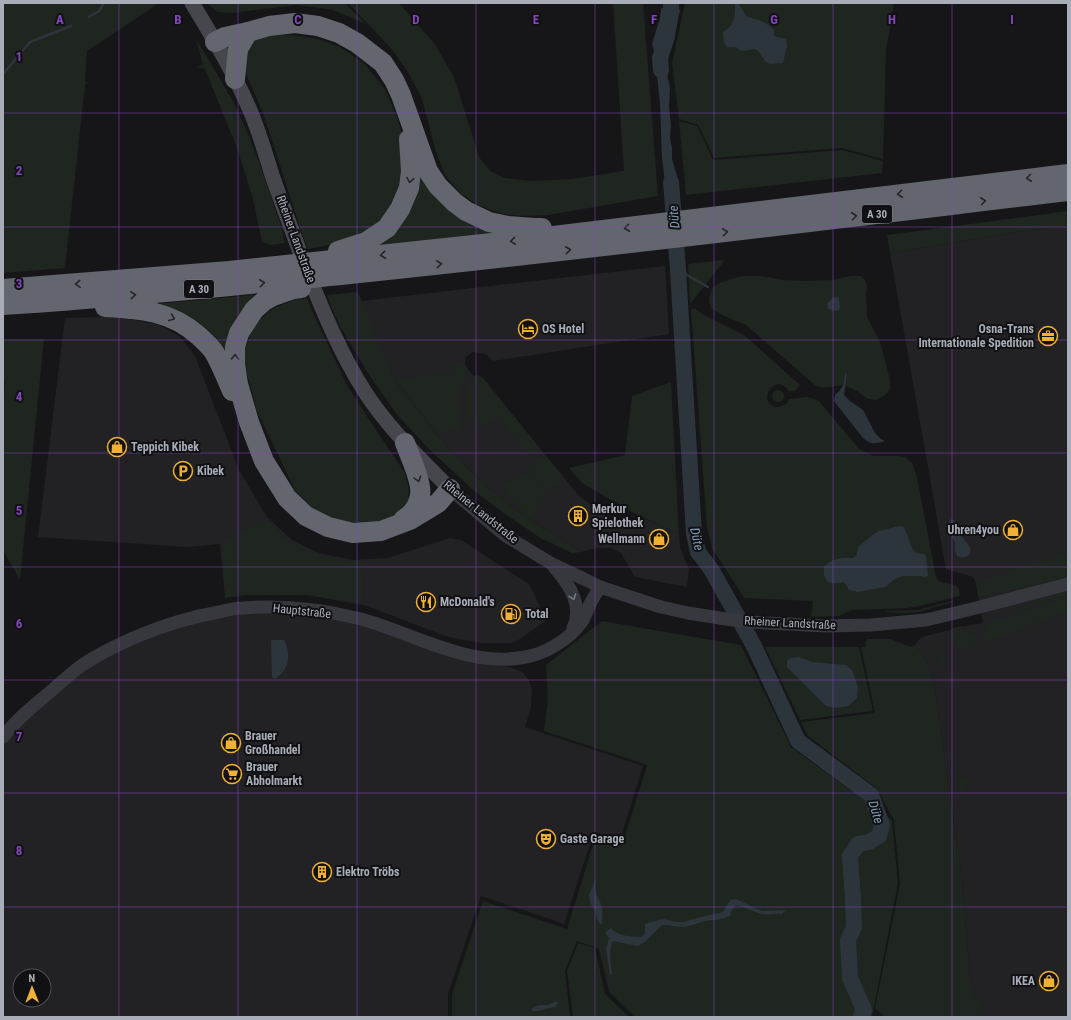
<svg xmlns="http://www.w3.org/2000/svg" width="1071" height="1020" viewBox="0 0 1071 1020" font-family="'Roboto Condensed',sans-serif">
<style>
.built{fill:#222225;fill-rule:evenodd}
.green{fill:#1e261f}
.water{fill:#2c353c}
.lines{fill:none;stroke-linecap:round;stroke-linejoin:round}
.stream{stroke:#2c353c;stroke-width:2.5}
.river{stroke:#2c353c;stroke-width:16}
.tertiary{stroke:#37383d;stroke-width:13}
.secondary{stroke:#45474d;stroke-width:15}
.motorway{stroke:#63666e;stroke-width:20}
.oneway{stroke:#26262a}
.oneway2{stroke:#757881}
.grid{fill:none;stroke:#8446be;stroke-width:1;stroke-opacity:0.55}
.labels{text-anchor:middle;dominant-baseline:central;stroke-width:4;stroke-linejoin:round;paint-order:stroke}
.shield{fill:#111113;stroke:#7b7e86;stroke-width:1}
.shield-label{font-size:11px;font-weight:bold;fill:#a8adb8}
.street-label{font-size:12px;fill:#a8adb8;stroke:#111113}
.poi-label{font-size:12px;font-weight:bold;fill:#a8adb8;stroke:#111113;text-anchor:start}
.water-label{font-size:13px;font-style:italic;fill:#7f9bb3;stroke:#111113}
.grid-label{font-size:13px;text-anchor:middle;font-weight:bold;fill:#8446be;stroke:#111113;stroke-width:4;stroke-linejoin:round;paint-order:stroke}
</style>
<rect width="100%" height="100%" fill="#161618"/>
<!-- built -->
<g class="built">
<path d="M1068,225V1017H987L973,991L970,977L961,871L935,688L930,670L924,655L915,645L921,637L950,630L954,628L983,623L976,583L973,577L946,569L890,253L1016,232Z"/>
<path d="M665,266L669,334L493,361L486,354L473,352L465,358V365L467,368L474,376L478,375L483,378L542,451L579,496L610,518L616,527L642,517L679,534L680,548L689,569L687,587L635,577L621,553L611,548H600L591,549L582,552L524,516L484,484L443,442L394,379L361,301Z"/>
<path d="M103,317L135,320L159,325L179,336L195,356L239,470L267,517L292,540L319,553L353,560L388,558L450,538L461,540L529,584L544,614L551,617L520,639L512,643H482L448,637L367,606L308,595H247L225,598L220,544L187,547L38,537L65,318Z"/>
<path d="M249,613L309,615L360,625L497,665L510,667L522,672L529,680L532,689L531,707L525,727L643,766L620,840L594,832L564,924L481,896L448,994V1017H3V743L8,735L88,667L137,642L187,624ZM20,976H44V1000H20Z"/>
</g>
<!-- green -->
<g class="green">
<path d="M3,3H159L87,51L85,82H87L85,85L65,268L3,273Z"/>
<path d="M207,3H345L366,24L333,10L298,5L231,13L217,12Z"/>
<path d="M348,3H399L434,43L454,77L479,157L490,171L505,178L531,181L572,179L624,171L613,3H643L658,196L548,215L522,216L499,213L478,205L460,193L445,175L436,152L422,99L408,72L390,47Z"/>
<path d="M685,3H894L886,51L883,159L842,148L714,158L698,125L679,119L672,63Z"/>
<path d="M271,35H292L318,39L340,47L365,64L385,89L398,120L405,145L406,180L380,224L340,243L308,249L302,234L272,140L262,111L244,69L245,52L251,43L259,38Z"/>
<path d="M196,39C208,59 220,78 231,98C254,141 268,189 284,235L283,236L285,243L271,245L262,242L253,199L237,148L205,69L197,67L203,65Z"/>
<path d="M679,121L697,126L713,160L842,150L883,161L882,173L686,195Z"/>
<path d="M417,166L507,232L372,247Z"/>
<path d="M1068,211V225L1016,232L890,253L887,235Z"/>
<path d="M725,260L690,304L688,264Z"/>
<path d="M745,276H762L783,280L806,281L832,280L851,276H861L866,282L867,287L866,295L867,317L880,342L890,380V390L885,395L877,400L868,399L857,391L846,386L847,376L845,373V379L843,385C833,386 824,389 816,386L746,325L722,315L711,308L709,301L710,295L712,289L719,283L738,277Z"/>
<path d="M358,292L394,379L443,442L484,484L524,516L582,552L572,553L542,539L505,514L472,489L430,450L399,417L369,375L342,330L332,309L327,295Z"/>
<path d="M263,294L227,359C223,352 219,344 215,337C196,314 172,308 144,305Z"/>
<path d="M307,298L312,311L347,385L368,418L405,473L408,484L409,500L406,509L395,518L376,522L360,523L334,520L314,509L296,492L257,411L245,366V349L254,325L272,309L296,299Z"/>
<path d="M694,308L704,315L744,335L800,385L796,390L789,392C776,369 753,405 779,407L786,404L789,399L808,397L819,401L859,449L874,456H897L905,457L912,463L917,477L936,577L939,581L957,586L959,589L960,596L918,606L908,608L852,610L839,616L811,617L813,601L744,598L712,548L707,527L691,310Z"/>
<path d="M3,339H44L20,580L3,550V413L5,381H3Z"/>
<path d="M452,365H465L467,368L458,398L461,423L463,427L458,431L450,428L439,435L395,379L453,373Z"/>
<path d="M478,375L483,378L542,451L532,453L528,455L498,417L484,427L480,422L474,427L468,420L466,398L471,379L474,377Z"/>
<path d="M671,382L679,534L632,512L582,483L569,468L625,455L632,396Z"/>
<circle cx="778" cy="396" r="6"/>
<path d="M547,457L563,476L562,482L559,487L554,483L549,491L526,470L541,458Z"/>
<path d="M523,472L547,494L531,519L502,488Z"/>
<path d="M265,518C272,525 284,538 292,543C311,555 342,562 363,561L362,604L309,595L246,594L226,597L222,544Z"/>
<path d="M1068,552V576L1043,583L978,597L976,583Z"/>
<path d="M1068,591V593L1019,611H1016V610L1023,607L1038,600Z"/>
<path d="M1068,597V611L986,642L983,633L987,628L989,622L1021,614L1049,603Z"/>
<path d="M952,601L953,602L918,612L903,613L885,612V611L918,610Z"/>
<path d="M602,621L741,645L791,747L892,820L898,883L872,1017H635L609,992L599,949L577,941L565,971L570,1017H452V994L483,901L567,929L596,835L623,843L647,765L544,731L548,699L546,665Z"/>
<path d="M962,626L968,634C977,634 978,635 981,644C976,645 971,648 966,649C954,651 950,640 950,630L954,628Z"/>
<path d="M934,634C936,644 938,653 947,659V661L941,663L936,652L932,635Z"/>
<path d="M867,639H891L911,647L915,645L924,655L930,670L935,688L961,871L970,977L973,991L987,1017H885L875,1008L900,884L894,820L876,788L808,736L801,722L875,713L861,647H866L865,642Z"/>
<path d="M765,647H859L873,711L800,720Z"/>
<path d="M957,773L966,779L973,781L964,789L959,795Z"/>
<path d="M578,943L595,948L605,994L629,1017H573L567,971Z"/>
</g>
<!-- water -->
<g class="water">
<path d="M664,3H676L680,11L678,18L667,25L662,47L663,59L666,65L668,79L670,87L669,107L671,125L670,138L672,148V159L677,176L676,204L665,206L666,191L662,157L660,103L654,50L652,44L660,18L661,9L664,7Z"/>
<path d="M738,3L747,17C757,19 766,22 774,30V36L786,39L787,46L783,63L770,64L766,62L759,52L755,49L741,51L736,47H727L724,42L723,32C735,25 735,17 735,4Z"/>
<path d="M837,297L839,298L840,308L839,310L836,311L828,309L827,304L832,298Z"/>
<path d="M846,372L847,376L844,395L850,401L863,410L875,433L881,439L885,441C875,444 871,445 863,438L834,401L835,395C842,390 845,382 845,373Z"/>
<path d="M951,519L954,520C957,526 959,533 963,538C964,541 968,543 969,546C974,555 965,560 957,556L955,550V542L952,537L949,522Z"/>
<path d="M899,526L904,527L912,548L916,553L923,554L926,556L928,575L925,578L921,576H903L895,579L885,587L858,592L849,590C842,577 843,585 833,583C831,583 829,582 827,581L824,575V567C834,557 841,558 853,558L857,555V551L859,546L874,534L879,531Z"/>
<path d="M271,640H284C289,648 290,661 285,669C283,673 279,676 275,679L272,677Z"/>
<path d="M799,657L812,662L846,665L852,670L858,687L857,698L848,706L837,708L826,706L787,667V661L791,658Z"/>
<path d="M595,880H596C592,893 600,897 602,908C603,912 602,919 602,924L599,923L596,916L595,910L590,903L589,895Z"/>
<path d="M736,899L762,911L786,910L782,914C775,913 768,915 762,914C753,912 745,907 736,905L731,912L730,916C722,920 713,920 705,921C698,923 691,926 684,927C677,927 669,925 662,925L645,942L638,946L613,941C608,949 611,964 612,973L610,975L606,949L609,938L605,932L611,928C618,937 630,936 641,937L645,933V924L654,921L664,919L675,922H684L693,919L723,912L730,900Z"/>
<path d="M556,1001L558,1003L555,1007C547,1008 540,1012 533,1011L531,1009C540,1002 543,1007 550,1004C552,1003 554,1002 556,1001Z"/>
</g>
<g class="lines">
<!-- stream -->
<g class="stream">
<path d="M89,17L99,11L104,3"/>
<path d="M3,74L30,42L71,26"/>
<path d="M678,270L708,287"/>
</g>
<!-- river -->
<g class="river">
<path d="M661,70L660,58L667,36L671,13V3"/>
<path d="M671,182L678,270L694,534L698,552L711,569L754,646L798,741L871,795L882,825L879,836L869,842L858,844L850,856L853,900L854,927L848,940L850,978L864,1010L861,1017"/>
</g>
<!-- tertiary -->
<g class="tertiary">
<path d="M450,489L506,536L552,564L584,579L600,587L661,607L688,613L726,619L749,622L826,626L871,625L926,620L972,609L1068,584"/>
<path d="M554,567C566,581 580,599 576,619C576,622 574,625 573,628"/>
<path d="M3,737C16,720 33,706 50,692C59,684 68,676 78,668C96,655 117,645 138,636C164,625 191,617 219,612C227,610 235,608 243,608C281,605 324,610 361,619C416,634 475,672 534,655C551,650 571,637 581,623C585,618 587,610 590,604C593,598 597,592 600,587"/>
</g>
<!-- secondary -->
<path class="secondary" d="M192,3C214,39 236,76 252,115C260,135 266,155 272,175C283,207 295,238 306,269C323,311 340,353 365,392C388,428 420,458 450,489"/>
<!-- motorway -->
<g class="motorway">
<path d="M215,42L225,37L248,32L269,26L295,23L318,26L339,33L357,43L383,63L394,80L401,95L428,171L438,186L454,202L466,211L489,222L508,226L534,228H542"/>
<path d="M235,79L238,49L248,32"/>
<path d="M338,251L366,242L387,228L400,209L409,188L411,171L409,139"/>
<path d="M301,288L293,289L273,296L264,301L254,310L239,333L235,347V364L238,384L249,422L264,461L287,498L306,516L328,527L353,533L381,531L410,520L438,503L450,489"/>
<path d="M3,289L229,271L520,240L1068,174"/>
<path d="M3,305C116,298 228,286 341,275C584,250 826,220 1068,191"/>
<path d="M105,307C141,309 171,311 199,336C204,341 210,346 214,352C220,362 227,379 232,391"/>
<path d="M404,519C415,513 422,499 420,487C418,473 410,456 405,443"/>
</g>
</g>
<!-- one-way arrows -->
<defs><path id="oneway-chevron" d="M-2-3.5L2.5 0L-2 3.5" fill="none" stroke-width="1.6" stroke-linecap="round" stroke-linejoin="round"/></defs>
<g class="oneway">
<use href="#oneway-chevron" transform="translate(1029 178) rotate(173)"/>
<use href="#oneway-chevron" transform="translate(410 180) rotate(99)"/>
<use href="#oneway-chevron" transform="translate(900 194) rotate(173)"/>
<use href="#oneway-chevron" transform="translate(983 201) rotate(-7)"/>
<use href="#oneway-chevron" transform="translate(854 216) rotate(-7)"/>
<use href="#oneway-chevron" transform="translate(627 228) rotate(173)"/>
<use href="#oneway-chevron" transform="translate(725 232) rotate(-7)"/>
<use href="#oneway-chevron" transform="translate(513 241) rotate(174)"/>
<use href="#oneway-chevron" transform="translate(568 250) rotate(-6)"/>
<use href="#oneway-chevron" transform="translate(383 255) rotate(174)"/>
<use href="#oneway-chevron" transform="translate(439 264) rotate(-6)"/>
<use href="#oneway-chevron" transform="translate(262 283) rotate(-6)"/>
<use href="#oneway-chevron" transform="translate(78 284) rotate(176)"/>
<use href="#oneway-chevron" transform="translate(133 295) rotate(-5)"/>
<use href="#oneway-chevron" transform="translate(172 318) rotate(23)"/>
<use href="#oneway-chevron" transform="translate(235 357) rotate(-90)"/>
<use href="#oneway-chevron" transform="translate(418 479) rotate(73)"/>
</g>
<use class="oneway2" href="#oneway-chevron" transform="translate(573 597) rotate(70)"/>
<!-- grid -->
<path class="grid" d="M119,3V1017M238,3V1017M357,3V1017M476,3V1017M595,3V1017M714,3V1017M833,3V1017M952,3V1017M3,113H1068M3,227H1068M3,340H1068M3,453H1068M3,567H1068M3,680H1068M3,793H1068M3,907H1068"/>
<!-- icons -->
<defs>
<g id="hotel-ring" transform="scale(1)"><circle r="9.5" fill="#111113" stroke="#f2b134" stroke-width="1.5"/><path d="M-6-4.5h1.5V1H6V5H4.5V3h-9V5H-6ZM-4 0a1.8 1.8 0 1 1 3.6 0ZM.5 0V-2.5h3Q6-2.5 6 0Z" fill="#f2b134"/></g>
<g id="office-ring" transform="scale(1)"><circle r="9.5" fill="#111113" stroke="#f2b134" stroke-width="1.5"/><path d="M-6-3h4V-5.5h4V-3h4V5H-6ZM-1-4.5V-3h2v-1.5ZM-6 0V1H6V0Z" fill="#f2b134"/></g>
<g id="shop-ring" transform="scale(1)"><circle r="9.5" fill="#111113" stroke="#f2b134" stroke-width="1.5"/><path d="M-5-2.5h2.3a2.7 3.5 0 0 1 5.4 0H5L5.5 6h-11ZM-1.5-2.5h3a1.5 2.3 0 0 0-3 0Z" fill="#f2b134"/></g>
<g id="parking-ring" transform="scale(1)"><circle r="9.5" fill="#111113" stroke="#f2b134" stroke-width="1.5"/><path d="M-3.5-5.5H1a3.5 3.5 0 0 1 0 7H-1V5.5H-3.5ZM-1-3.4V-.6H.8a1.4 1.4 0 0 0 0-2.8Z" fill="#f2b134"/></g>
<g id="building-ring" transform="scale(1)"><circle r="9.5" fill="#111113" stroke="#f2b134" stroke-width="1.5"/><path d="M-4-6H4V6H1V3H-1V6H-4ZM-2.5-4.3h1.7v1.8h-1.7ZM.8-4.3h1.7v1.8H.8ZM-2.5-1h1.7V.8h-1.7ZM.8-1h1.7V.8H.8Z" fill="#f2b134"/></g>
<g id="restaurant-ring" transform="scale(1)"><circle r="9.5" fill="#111113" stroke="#f2b134" stroke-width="1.5"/><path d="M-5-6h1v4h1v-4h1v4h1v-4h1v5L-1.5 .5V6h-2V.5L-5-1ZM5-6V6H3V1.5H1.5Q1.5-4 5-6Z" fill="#f2b134"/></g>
<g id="fuel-ring" transform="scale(1)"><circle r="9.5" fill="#111113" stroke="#f2b134" stroke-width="1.5"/><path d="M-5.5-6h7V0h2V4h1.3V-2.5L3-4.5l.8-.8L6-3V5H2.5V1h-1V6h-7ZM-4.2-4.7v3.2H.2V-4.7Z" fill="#f2b134"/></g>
<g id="supermarket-ring" transform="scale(1)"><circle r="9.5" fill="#111113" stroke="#f2b134" stroke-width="1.5"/><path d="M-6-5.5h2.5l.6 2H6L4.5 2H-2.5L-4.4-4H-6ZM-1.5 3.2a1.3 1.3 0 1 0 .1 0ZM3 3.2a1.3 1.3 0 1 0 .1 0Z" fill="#f2b134"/></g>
<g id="theatre-ring" transform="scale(1)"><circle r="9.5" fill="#111113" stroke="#f2b134" stroke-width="1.5"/><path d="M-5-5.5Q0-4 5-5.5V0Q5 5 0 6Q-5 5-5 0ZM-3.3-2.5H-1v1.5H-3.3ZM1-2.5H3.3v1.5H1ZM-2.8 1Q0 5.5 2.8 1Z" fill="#f2b134"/></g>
</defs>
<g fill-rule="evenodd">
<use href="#hotel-ring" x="528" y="329"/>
<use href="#office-ring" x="1048" y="336"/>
<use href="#shop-ring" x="117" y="447"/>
<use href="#parking-ring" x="183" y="471"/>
<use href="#building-ring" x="578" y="516"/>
<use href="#shop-ring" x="1013" y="530"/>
<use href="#shop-ring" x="659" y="539"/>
<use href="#restaurant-ring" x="426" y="602"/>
<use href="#fuel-ring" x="511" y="614"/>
<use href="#shop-ring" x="231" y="743"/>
<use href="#supermarket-ring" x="232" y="774"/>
<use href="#theatre-ring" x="546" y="839"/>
<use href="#building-ring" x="322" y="872"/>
<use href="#shop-ring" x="1049" y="981"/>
</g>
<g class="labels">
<!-- shield labels -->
<g class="shield">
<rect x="862" y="205" width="30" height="18" rx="3"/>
<rect x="184" y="280" width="30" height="18" rx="3"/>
</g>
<g class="shield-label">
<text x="877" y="214">A 30</text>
<text x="199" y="289">A 30</text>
</g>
<!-- street labels -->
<g class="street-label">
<text transform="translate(296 239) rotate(70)">Rheiner Landstraße</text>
<text transform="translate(481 512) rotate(39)">Rheiner Landstraße</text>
<text transform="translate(302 611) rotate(6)">Hauptstraße</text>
<text transform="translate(790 623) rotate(3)">Rheiner Landstraße</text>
</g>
<!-- poi labels -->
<g class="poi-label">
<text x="542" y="329">OS Hotel</text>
<text x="1034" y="329" text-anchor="end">Osna-Trans<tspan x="1034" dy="14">Internationale Spedition</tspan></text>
<text x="131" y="447">Teppich Kibek</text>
<text x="197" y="471">Kibek</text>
<text x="592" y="509">Merkur<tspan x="592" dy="14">Spielothek</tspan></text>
<text x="999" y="530" text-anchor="end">Uhren4you</text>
<text x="645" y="539" text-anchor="end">Wellmann</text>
<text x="440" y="602">McDonald's</text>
<text x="525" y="614">Total</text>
<text x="245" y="736">Brauer<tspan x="245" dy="14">Großhandel</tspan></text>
<text x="246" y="767">Brauer<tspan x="246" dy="14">Abholmarkt</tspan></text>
<text x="560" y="839">Gaste Garage</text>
<text x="336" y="872">Elektro Tröbs</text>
<text x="1035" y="981" text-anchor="end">IKEA</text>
</g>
<!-- water labels -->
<g class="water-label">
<text transform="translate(674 217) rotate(-95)">Düte</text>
<text transform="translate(697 539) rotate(77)">Düte</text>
<text transform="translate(876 812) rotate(73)">Düte</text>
</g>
</g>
<g class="grid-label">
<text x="60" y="24">A</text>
<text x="178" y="24">B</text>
<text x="298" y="24">C</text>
<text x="416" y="24">D</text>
<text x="536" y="24">E</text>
<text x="654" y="24">F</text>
<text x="774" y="24">G</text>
<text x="892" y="24">H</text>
<text x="1012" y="24">I</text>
<text x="19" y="61">1</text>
<text x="19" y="175">2</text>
<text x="19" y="288">3</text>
<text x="19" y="401">4</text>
<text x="19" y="515">5</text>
<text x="19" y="628">6</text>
<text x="19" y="741">7</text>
<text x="19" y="855">8</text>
</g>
<!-- border -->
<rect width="1071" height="1020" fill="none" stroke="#a8adb8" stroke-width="8"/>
<!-- north arrow -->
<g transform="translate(32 988) rotate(359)"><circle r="19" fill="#111113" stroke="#4d4f55"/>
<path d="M0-3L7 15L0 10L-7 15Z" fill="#f2b134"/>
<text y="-6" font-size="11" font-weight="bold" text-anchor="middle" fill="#a8adb8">N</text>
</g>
</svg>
